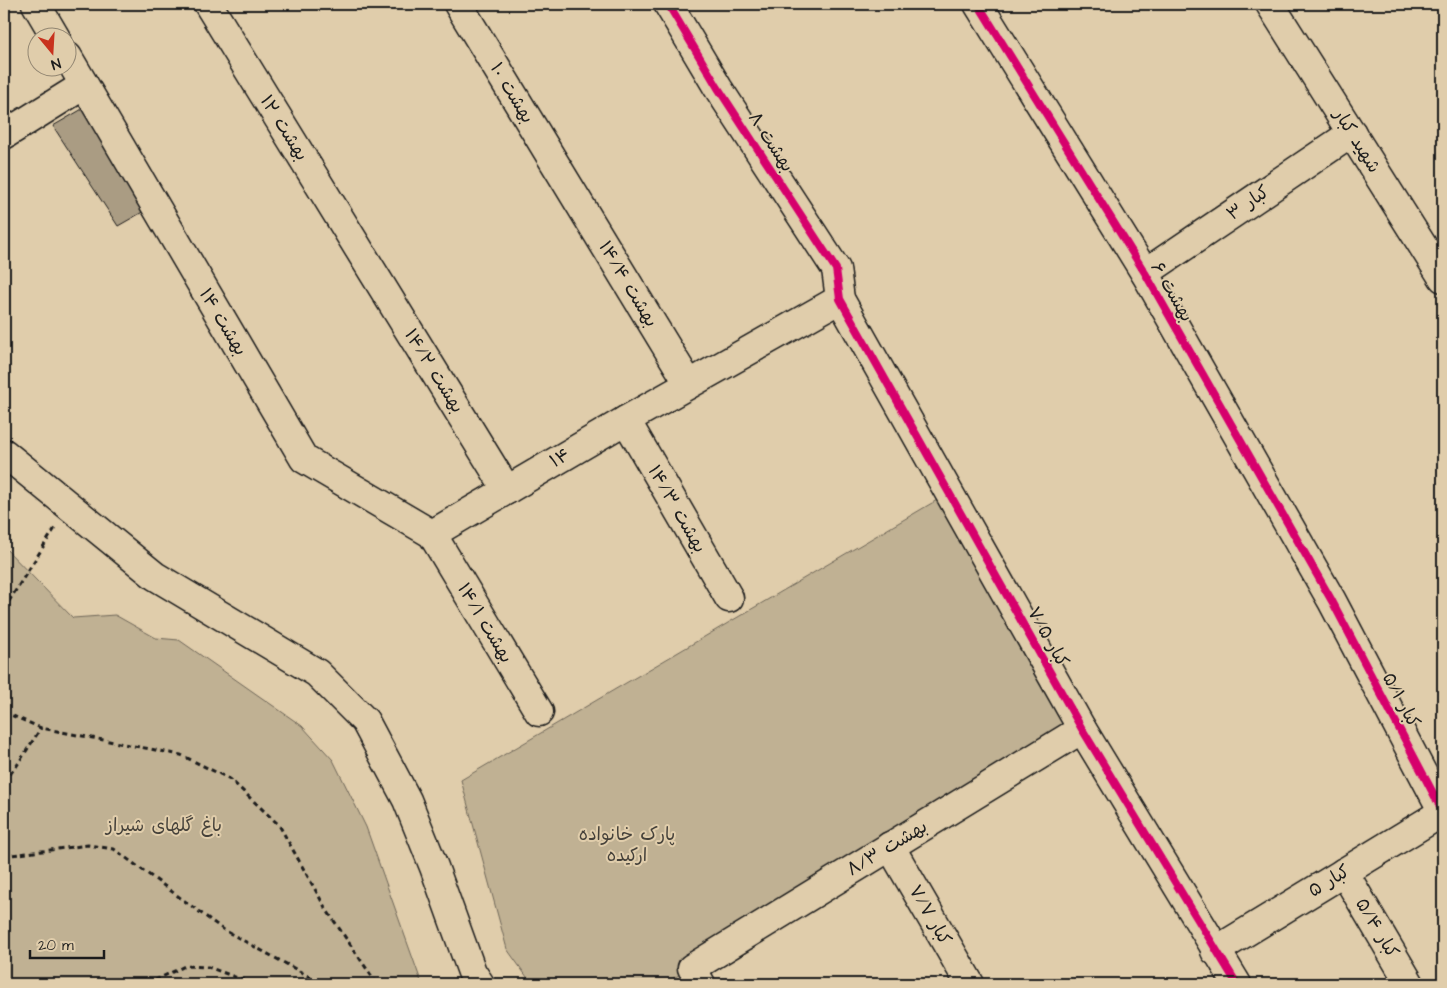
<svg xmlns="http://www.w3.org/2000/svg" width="1447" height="988" viewBox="0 0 1447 988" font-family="'Architects Daughter','Playpen Sans Arabic',sans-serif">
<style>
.green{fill:#c0b193;stroke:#6e6658}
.building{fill:#aa9c83;stroke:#1c1c1c}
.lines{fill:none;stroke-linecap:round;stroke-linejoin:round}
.minor-casing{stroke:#1c1c1c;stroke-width:31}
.path{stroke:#1c1c1c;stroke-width:3;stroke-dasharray:5 4;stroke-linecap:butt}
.minor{stroke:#e0cdab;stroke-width:28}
.cycleway-casing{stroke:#e0cdab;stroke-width:11}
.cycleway{stroke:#d6006c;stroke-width:8}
.labels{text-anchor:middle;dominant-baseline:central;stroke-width:4;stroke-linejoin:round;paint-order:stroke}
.street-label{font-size:18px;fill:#1c1c1c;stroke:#e0cdab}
.park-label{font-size:18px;fill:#45413a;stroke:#e0cdab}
</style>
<rect width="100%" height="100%" fill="#e0cdab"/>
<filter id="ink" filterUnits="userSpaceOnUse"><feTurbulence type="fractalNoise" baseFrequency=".02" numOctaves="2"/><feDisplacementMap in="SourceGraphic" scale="10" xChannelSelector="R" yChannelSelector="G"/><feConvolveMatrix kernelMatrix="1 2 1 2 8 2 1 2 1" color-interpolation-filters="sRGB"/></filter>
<g filter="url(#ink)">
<!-- green -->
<g class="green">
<path d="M949,493L1082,729L692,968L662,984H532L507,949L461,780Z"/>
<path d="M4,547L73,618L115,615L156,638L179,640L302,726L333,760L366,827L422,984H4Z"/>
</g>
<!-- building -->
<path class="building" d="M84,108L146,210L118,226L53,126Z"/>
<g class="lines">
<!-- minor casing -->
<g class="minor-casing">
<g id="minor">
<path d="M36,4L56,38"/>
<path d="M208,4L507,490"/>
<path d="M458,4L689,384"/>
<path d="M668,4L718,88L836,269L840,299L1082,729L1237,984"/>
<path d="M978,4L1145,273L1332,601L1443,812"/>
<path d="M1270,4L1443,278"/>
<path d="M68,57L304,459L432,534L539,712"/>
<path d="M4,135L84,85"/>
<path d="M1145,273L1352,133"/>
<path d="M626,420L729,598"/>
<path d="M4,453L155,576L317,673L365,721L407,800L434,867L472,972L480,984"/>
<path d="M432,534L626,420L840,299"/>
<path d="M890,846L970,984"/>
<path d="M1344,872L1410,984"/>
<path d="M1215,951L1443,812"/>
<path d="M701,984L692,968L1082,729"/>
</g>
</g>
<!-- path -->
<g class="path">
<path d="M4,609L55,528"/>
<path d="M4,712L41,728L181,755L230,779L279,825L326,909L377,984"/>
<path d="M4,781L16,767L41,728"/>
<path d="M4,856L88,845L114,849L224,930L312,978L317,984"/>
<path d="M147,984L185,966L208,967L254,984"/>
<path d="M303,984L312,978"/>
</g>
<!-- minor -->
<use href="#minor" class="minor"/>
<!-- cycleway casing -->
<g class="cycleway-casing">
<g id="cycleway">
<path d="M668,4L718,88L836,269L840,299L1082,729L1237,984"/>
<path d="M978,4L1145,273L1332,601L1443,812"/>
</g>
</g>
<!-- cycleway -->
<use href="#cycleway" class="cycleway"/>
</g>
</g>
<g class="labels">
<!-- street labels -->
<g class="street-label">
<text transform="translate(512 93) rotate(59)">۱۰ بهشت</text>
<text transform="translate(284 128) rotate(58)">۱۲ بهشت</text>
<text transform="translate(1357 141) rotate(58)">شهید کبار</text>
<text transform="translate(771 142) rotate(57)">۸ بهشت</text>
<text transform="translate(1248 203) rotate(-34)">۳ کبار</text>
<text transform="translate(628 284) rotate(59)">۱۴/۴ بهشت</text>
<text transform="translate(1172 292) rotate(60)">۶ بهشت</text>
<text transform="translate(223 322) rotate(59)">۱۴ بهشت</text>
<text transform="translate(434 371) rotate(58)">۱۴/۲ بهشت</text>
<text transform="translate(560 458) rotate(-30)">۱۴</text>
<text transform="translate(677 509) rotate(60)">۱۴/۳ بهشت</text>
<text transform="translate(485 623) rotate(59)">۱۴/۱ بهشت</text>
<text transform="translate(1048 637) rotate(61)">۷/۵ کبار</text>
<text transform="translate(1401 700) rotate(62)">۵/۱ کبار</text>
<text transform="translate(887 848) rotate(-31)">بهشت ۸/۳</text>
<text transform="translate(1329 881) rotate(-31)">۵ کبار</text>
<text transform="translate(930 915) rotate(60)">۷/۷ کبار</text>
<text transform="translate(1377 928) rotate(59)">۵/۴ کبار</text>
</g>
<!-- park labels -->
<g class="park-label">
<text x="164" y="825">باغ گلهای شیراز</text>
<text x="627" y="834">پارک خانواده<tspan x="627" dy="21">ارکیده</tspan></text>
</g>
</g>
<!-- margin -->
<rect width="1447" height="988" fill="none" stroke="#e0cdab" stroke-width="20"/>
<rect x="10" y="10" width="1427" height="968" fill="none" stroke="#1c1c1c" stroke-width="2" filter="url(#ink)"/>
<!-- north arrow -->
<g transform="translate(52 52) rotate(162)"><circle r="24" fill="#e0cdab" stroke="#928672"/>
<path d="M0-4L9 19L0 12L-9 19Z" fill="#c8321e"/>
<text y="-8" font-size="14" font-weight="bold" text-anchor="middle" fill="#1c1c1c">N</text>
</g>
<!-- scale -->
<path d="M30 950v8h74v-8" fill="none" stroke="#1c1c1c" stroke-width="2.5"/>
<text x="38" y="950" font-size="15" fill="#1c1c1c" stroke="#e0cdab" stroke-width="4" paint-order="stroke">20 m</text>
</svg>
